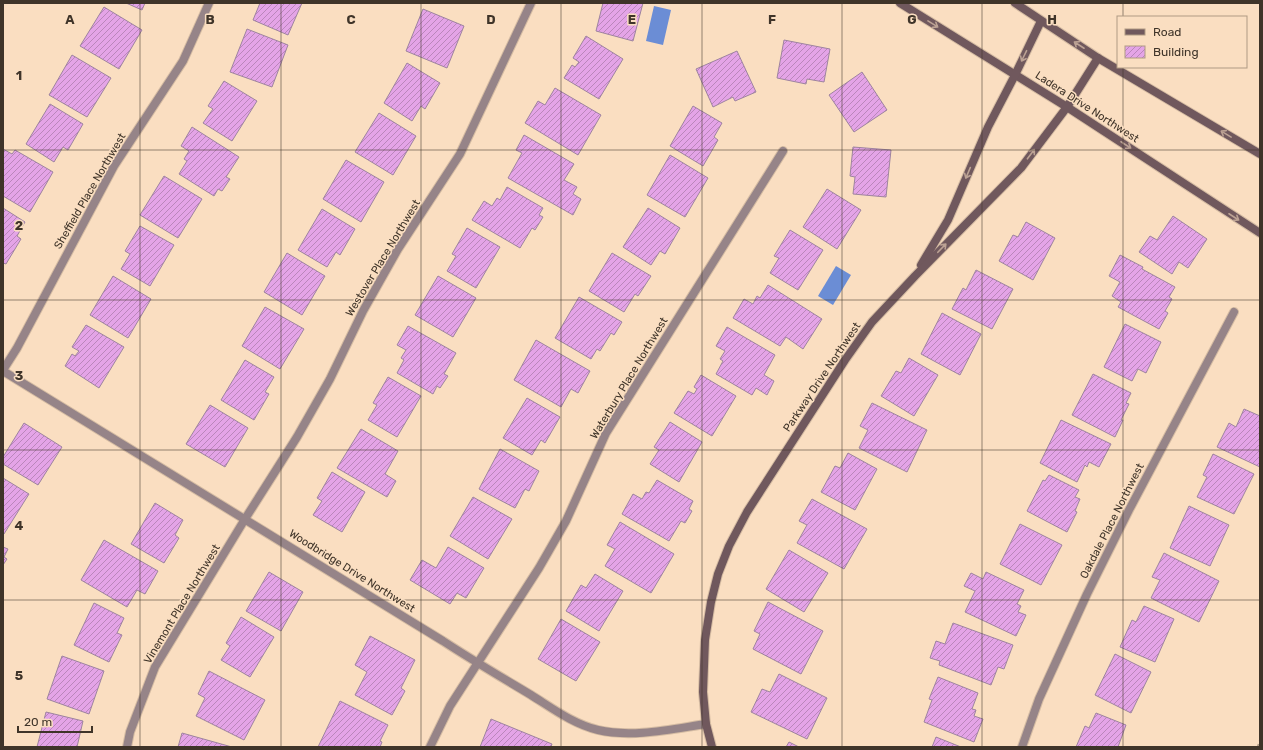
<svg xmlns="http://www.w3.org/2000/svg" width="1263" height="750" viewBox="0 0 1263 750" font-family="Rubik,sans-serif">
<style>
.water{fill:#6b8dd5}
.building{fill:url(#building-hatch);stroke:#9e849f}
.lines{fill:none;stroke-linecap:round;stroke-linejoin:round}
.street-casing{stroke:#d5bca3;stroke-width:10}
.secondary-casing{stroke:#d5bca3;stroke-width:10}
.path{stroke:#ae9983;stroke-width:2.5;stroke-dasharray:3 3;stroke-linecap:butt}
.street{stroke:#968488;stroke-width:8}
.secondary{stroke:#70585d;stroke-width:8}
.oneway{stroke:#bca294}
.grid{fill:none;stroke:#3f3429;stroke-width:1;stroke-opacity:0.55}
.labels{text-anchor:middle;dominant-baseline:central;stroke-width:3;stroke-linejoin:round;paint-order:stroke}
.street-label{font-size:11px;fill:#3f3429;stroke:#fadec1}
.grid-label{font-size:13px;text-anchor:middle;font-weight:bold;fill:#3f3429;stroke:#fadec1;stroke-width:3;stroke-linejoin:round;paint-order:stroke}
</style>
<defs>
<pattern id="building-hatch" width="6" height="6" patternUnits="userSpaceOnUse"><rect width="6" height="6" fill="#e4a4e7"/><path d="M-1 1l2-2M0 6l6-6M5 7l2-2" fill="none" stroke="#ba86bb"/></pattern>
</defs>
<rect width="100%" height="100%" fill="#fadec1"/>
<!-- water -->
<g class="water">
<path d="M654,6L671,10L663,45L646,41Z"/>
<path d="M836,266L851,275L833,305L818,296Z"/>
</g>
<!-- building -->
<g class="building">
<path d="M126,3H145L142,10Z"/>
<path d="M260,3H302L288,35L253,20Z"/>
<path d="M603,3H643L633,41L596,31Z"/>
<path d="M104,7L142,30L119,69L80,46Z"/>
<path d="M423,9L464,26L447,68L406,51Z"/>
<path d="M247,29L288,45L272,87L230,72Z"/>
<path d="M586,36L623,59L599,99L564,78L572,65L575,67L579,62L573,58Z"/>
<path d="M784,40L830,49L824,82L807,79L806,84L777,78Z"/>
<path d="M737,51L756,92L735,101L733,97L713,107L696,69Z"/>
<path d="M72,55L111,78L87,117L49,95Z"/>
<path d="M407,63L440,83L425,109L421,106L412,121L384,103Z"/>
<path d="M862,72L887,110L854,132L829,95Z"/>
<path d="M224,81L257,101L232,141L203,123L213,109L208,106Z"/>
<path d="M555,88L601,115L578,155L525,123L538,101L545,105Z"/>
<path d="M50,104L83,124L68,150L63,147L54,162L26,144Z"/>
<path d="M693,106L722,123L714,137L718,140L703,166L670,146Z"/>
<path d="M379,113L416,136L393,175L355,152Z"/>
<path d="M192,127L239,157L226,177L230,179L222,191L218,189L214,196L179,174L187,161L184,159L189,151L181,146Z"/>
<path d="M524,135L574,164L564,180L577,187L573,194L581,199L573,215L508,178L522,153L516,150Z"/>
<path d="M853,147L891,150L886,197L853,194L855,177L850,176Z"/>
<path d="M3,149L12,154L15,150L53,172L30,212L3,196Z"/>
<path d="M670,155L708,178L685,217L647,195Z"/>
<path d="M346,160L384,182L361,222L323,199Z"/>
<path d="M164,176L202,199L178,238L140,215Z"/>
<path d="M507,187L543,208L539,215L543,217L535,230L532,228L520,248L472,220L484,201L492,206L497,198L500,200Z"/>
<path d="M827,189L861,210L837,249L803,227Z"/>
<path d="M3,208L25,222L17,236L21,239L6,264L3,263Z"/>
<path d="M648,208L680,228L665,254L660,251L651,265L623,247Z"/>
<path d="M322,209L355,229L340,255L336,252L327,267L298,250Z"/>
<path d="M1173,216L1207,239L1188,268L1179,262L1172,274L1139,252L1150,236L1157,240Z"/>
<path d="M1026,222L1055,238L1033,280L999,261L1013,235L1018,237Z"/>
<path d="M140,226L174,245L150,286L121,269L130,254L125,251Z"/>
<path d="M467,228L500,247L476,288L447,271L456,256L452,254Z"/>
<path d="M790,230L823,250L798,290L770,273L779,258L774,256Z"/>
<path d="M287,253L325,276L302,315L264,292Z"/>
<path d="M612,253L651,276L638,296L635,294L624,312L589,291Z"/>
<path d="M1120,255L1143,267L1142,269L1175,287L1169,297L1172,299L1165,311L1168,313L1159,329L1118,307L1121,302L1112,296L1120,282L1109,276Z"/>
<path d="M976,270L1013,289L992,329L952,309L963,288L966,290Z"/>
<path d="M113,276L151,299L128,338L90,315Z"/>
<path d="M438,276L476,298L453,337L415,315Z"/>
<path d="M768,285L822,319L803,349L786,337L780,346L733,318L744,299L753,304L757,296L760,298Z"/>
<path d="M579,297L622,322L614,335L611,333L600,351L597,349L591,359L555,338Z"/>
<path d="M265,307L304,329L280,369L242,346Z"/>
<path d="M942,313L981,334L960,375L921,354Z"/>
<path d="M1125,324L1161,342L1146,373L1138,369L1132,381L1104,367Z"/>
<path d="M86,325L124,347L99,388L65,366L72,354L75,356L79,351L72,347Z"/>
<path d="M408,326L456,353L444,374L448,376L440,388L437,386L433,394L397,373L404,360L401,358L406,350L397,345Z"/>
<path d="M727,327L775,355L764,375L774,381L767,395L756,388L752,395L716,374L723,361L720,359L725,351L716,346Z"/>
<path d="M536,340L590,371L578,393L571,389L561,407L514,380Z"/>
<path d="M909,358L938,375L914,416L881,396L896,371L901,373Z"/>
<path d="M245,360L274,377L265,392L269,394L254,420L221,400Z"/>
<path d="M1093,374L1131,393L1126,403L1129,404L1121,420H1123L1115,437L1072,415Z"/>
<path d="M701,375L736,396L712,436L674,413L688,391L694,394L697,389L694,387Z"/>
<path d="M388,377L421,396L397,437L368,420L377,405L373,403Z"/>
<path d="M527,398L560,417L545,443L541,440L532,455L503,438Z"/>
<path d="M872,403L927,430L907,472L859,448L868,430L860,426Z"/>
<path d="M210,405L248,428L225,467L186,444Z"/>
<path d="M1244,409L1260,416V467L1217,447L1229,423L1236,427Z"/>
<path d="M1061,420L1111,444L1099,467L1089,462L1087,467L1085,465L1077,482L1040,463Z"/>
<path d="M670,422L702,442L679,482L650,464L659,450L654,447Z"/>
<path d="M24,423L62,447L38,485L3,464V457Z"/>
<path d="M361,429L398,451L385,474L396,481L387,497L337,468Z"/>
<path d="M500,449L539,471L529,491L525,489L515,508L479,489Z"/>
<path d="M848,453L877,469L855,510L821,492L835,466L840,468Z"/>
<path d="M1213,454L1254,474L1234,514L1197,497L1207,477L1203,475Z"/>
<path d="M332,472L365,492L342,532L313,515L322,501L317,498Z"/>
<path d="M1049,475L1079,490L1075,497L1080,499L1075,511L1077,512L1067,532L1027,511L1043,480L1045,481Z"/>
<path d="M3,478L29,494L4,534L3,533Z"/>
<path d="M657,480L693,501L689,509L692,511L685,523L681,521L669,541L622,514L633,494L642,499L646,492L649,493Z"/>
<path d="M473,497L512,519L488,559L450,536Z"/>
<path d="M812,499L867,529L844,569L797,543L807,525L799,521Z"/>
<path d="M155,503L183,520L175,535L179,538L164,563L131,544Z"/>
<path d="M1189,506L1229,525L1210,566L1170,548Z"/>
<path d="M620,522L674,554L651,593L605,566L615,549L607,545Z"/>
<path d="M1020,524L1062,545L1041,585L1000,564Z"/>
<path d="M104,540L158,571L145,594L137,590L127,607L81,580Z"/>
<path d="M3,547L8,549L4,557L7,559L3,565Z"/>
<path d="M448,547L484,568L466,598L457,593L450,604L410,580L422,560L436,568Z"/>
<path d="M789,550L828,573L804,612L766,589Z"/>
<path d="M1164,553L1219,581L1199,622L1151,598L1160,580L1152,577Z"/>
<path d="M269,572L303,592L281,631L246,611Z"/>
<path d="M986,572L1024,590L1017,604L1021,606L1018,612L1026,615L1016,636L965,612L975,591L964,586L971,573L983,579Z"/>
<path d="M595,574L623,591L599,631L566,611L581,585L586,588Z"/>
<path d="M768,602L823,631L801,674L753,649L760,634L754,631Z"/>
<path d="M94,603L124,618L117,633L122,635L109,662L74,645Z"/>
<path d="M1144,606L1174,619L1155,662L1120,647L1132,620L1136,622Z"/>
<path d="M241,617L274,637L250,677L221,660L230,646L226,643Z"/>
<path d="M561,619L600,642L576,681L538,659Z"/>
<path d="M953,623L1013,645L1004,669L998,667L991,685L939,665L940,661L930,658L936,641L945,644Z"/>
<path d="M370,636L415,660L401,688L405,691L392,715L355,695L367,672L355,665Z"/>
<path d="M1115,654L1151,672L1131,713L1095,695Z"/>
<path d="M62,656L104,671L89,714L47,699Z"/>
<path d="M209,671L265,700L244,740L196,716L205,698L198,694Z"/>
<path d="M779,674L827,698L807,739L751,712L762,689L770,692Z"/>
<path d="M938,677L978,693L972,709L976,710L974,716L983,719L974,742L924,722L932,700L929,699Z"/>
<path d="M340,701L388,725L380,741L382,742L380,747H318Z"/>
<path d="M46,712L83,721L77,747H37Z"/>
<path d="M1096,713L1126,725L1118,747H1076L1085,726L1089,728Z"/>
<path d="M491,719L552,744L551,747H480Z"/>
<path d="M182,733L232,747H178Z"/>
<path d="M936,737L961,747H932Z"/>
<path d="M789,742L799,747H786Z"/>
</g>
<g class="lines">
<!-- street casing -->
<g class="street-casing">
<g id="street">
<path d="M3,370L17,348L114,166L183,61L209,3"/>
<path d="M3,371L443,641C472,660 501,677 531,695C552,708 573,724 598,730C632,738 672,729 706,724"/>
<path d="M127,747L130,732L155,667L245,519L297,437L330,379L363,311L398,249L460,154L531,3"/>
<path d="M430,747L450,706L539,568L566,521L606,433L783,151"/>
<path d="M1022,747L1039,699L1087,594L1129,510L1234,312"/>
</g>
</g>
<!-- secondary casing -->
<g class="secondary-casing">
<g id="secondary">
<path d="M900,3L1067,107L1260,233"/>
<path d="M1015,3L1098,58L1260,154"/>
<path d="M921,265L948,220L988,127L1015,75L1041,21"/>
<path d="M712,747L706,724L703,692L705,640L711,602L718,574L729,546L747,512L845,360L872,322L915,276L1021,168L1067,107L1098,58"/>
</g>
</g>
<!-- path -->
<path class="path" d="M1258,747L1260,741"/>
<!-- street -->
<use href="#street" class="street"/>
<!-- secondary -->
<use href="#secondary" class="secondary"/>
</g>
<!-- one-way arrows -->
<defs><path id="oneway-shaft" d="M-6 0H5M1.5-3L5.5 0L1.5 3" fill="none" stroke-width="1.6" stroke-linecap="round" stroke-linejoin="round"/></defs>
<g class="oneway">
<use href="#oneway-shaft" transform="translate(933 24) rotate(32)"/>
<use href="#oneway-shaft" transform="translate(1079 45) rotate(-147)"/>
<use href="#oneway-shaft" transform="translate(1024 56) rotate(116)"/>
<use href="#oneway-shaft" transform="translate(1226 134) rotate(-149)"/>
<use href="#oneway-shaft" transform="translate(1126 145) rotate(33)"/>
<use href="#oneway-shaft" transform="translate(1031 154) rotate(-53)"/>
<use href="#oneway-shaft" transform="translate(968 173) rotate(113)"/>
<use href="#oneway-shaft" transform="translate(1234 217) rotate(33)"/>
<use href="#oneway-shaft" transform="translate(942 248) rotate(-46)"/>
</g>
<!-- grid -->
<path class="grid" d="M140,3V747M281,3V747M421,3V747M561,3V747M702,3V747M842,3V747M982,3V747M1123,3V17M1123,67V747M3,150H1260M3,300H1260M3,450H1260M3,600H1260"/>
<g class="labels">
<!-- street labels -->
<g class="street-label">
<text transform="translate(1087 107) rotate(33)">Ladera Drive Northwest</text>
<text transform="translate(90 191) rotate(-60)">Sheffield Place Northwest</text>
<text transform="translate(383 258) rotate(-59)">Westover Place Northwest</text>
<text transform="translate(822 377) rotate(-56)">Parkway Drive Northwest</text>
<text transform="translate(629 378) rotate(-59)">Waterbury Place Northwest</text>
<text transform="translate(1112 521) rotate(-63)">Oakdale Place Northwest</text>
<text transform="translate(352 571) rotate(32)">Woodbridge Drive Northwest</text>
<text transform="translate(182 604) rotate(-59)">Vinemont Place Northwest</text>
</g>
</g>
<g class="grid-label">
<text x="70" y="24">A</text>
<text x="210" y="24">B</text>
<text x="351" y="24">C</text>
<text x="491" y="24">D</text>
<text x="632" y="24">E</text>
<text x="772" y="24">F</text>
<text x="912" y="24">G</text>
<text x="1052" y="24">H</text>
<text x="19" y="80">1</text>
<text x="19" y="230">2</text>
<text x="19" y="380">3</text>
<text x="19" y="530">4</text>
<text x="19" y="680">5</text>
</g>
<!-- border -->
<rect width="1263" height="750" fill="none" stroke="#3f3429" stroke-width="8"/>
<!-- legend -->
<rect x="1117" y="16" width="130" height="52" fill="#fadec1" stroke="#af9a84"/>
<rect x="1125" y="29" width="20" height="6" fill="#70585d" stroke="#af9a84"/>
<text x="1153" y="36" font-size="12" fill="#3f3429">Road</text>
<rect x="1125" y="46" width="20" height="12" fill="url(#building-hatch)" stroke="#af9a84"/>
<text x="1153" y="56" font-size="12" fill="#3f3429">Building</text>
<!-- scale -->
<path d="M18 726v6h74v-6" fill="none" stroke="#3f3429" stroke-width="2"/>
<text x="24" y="726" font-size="12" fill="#3f3429" stroke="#fadec1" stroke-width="3" paint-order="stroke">20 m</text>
</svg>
